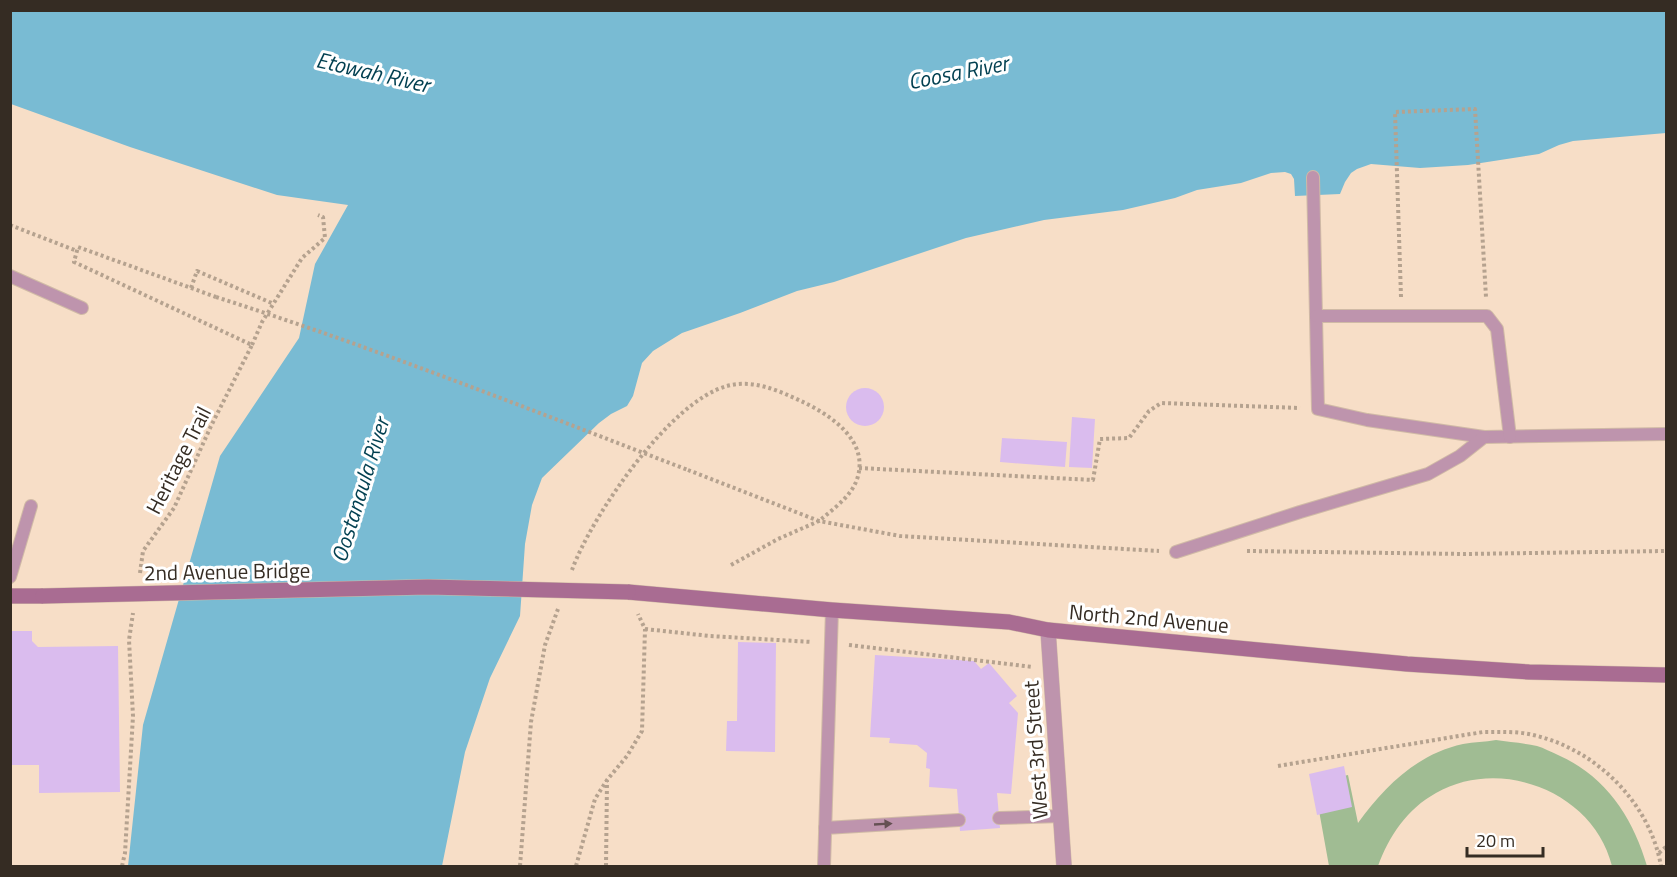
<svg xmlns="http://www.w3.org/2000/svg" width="1677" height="877" viewBox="0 0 1677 877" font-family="'Titillium Web',sans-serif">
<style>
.green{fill:#a0bc93}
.water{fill:#79bbd3}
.building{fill:#dabcee}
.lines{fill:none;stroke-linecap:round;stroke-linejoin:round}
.service-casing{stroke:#d0baa6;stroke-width:14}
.tertiary-casing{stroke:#d0baa6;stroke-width:16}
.secondary-casing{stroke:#d0baa6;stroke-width:16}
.path{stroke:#b5a28f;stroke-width:4;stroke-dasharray:3 3;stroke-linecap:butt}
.service{stroke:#be94ad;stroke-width:12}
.tertiary{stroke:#be94ad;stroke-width:15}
.secondary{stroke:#a96c92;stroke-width:15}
.secondary-bridge-casing{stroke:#d0baa6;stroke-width:16;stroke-linecap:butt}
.path-bridge{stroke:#b5a28f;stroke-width:4;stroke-dasharray:3 3;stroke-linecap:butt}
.secondary-bridge{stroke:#a96c92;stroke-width:15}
.oneway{fill:#655053}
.labels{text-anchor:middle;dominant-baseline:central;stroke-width:6;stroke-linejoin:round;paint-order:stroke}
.street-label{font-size:21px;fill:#352c23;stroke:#fff}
.water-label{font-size:22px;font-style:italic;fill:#013f50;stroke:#fff}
</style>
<rect width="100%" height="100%" fill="#f7dec7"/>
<!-- green -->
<path class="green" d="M1496,740C1509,742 1524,743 1537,746C1544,748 1551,752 1558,755C1606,776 1633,818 1647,866H1612C1594,792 1501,756 1436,793C1407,809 1389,836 1378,866H1329L1314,783L1348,775L1358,823C1384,787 1417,754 1463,744C1474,742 1485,742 1496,740Z"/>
<!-- water -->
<path class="water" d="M10,11H1666V133L1573,141L1559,145L1539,154L1468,165L1420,168L1371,164L1357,169L1351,173L1345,182L1340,194L1295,196L1294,179L1291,174L1285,172L1271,173L1241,183L1197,190L1175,198L1123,210L1044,220L966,238L834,282L797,291L740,313L682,333L653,351L642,363L633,396L627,406L611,414L599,423L542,478L532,505L525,544L520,616L490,678L465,752L442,866H128L143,725L220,456L299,338L315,264L348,205L277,195L130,147L11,104Z"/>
<!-- building -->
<g class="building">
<circle cx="865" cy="407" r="19"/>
<path d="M1072,417L1095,419L1092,468L1069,467Z"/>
<path d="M1002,438L1067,442L1065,467L1000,462Z"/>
<path d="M10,631H32V641L38,647L118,646L120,792L39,793V765H10Z"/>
<path d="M738,642L776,643L775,752L726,751L727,721H737Z"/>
<path d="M875,655L974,661L981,669L989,663L1017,696L1009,703L1018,713L1011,794L997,793L1000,828L960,831L957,789L929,787L930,769L926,768L927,753L917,745L889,743L890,738L870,737Z"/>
<path d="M1344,766L1352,807L1317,815L1309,774Z"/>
</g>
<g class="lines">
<!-- service casing -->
<g class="service-casing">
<g id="service">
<path d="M1313,177L1318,409L1367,420L1484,437L1666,434"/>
<path d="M10,276L82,308"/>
<path d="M1316,316H1487L1497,329L1510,437"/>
<path d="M1176,552L1300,512L1428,474L1460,456L1484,437"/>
<path d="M10,577L31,506"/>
<path d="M999,818L1061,816"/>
<path d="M825,828L959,820"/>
<path d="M824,866L832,610"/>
</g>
</g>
<!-- tertiary casing -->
<g class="tertiary-casing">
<path id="tertiary" d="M1048,630L1064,866"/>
</g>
<!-- secondary casing -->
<g class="secondary-casing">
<g id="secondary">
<path d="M628,592L832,610L1009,622L1048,630L1407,664L1529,672L1666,675"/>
<path d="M10,596H43"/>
</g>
</g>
<!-- path -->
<g class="path">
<path d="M10,225L77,251"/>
<path d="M191,288L197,271L274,304"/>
<path d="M1401,297L1395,112L1475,109L1486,297"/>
<path d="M252,345L262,322L302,258L325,238L323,217L318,215"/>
<path d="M859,468L1093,480L1100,439L1129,438L1149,411L1161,403L1300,408"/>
<path d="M1247,551L1465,554L1666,551"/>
<path d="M731,565L778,539L819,521L900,536L1159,551"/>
<path d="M572,570C591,517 670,401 727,386C753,379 777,390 801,401C831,415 872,442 856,482C849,498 832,510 819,521L688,470"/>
<path d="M140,573L143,551L174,508L211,426L252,345L74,262L78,247L216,297"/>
<path d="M645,629L710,636L812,642"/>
<path d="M849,645L1033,667"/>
<path d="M1278,766L1483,732C1500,732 1517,731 1533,735C1596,749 1650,803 1661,866"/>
<path d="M1659,853L1666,847"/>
<path d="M122,866L125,853L133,716L129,640L133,613"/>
<path d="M520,866L531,722L545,645L558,609"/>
<path d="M576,866L595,799L607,780L627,756L642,731L645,629L638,614"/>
<path d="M606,866L607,781"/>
</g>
<!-- service -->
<use href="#service" class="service"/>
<!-- tertiary -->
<use href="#tertiary" class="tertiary"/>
<!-- secondary -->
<use href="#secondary" class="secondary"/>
<!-- secondary-bridge casing -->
<g class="secondary-bridge-casing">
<path id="secondary-bridge" d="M43,596L428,587L628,592"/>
</g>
<!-- path-bridge -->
<path class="path-bridge" d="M216,297C376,348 531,410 688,470"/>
<!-- secondary-bridge -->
<use href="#secondary-bridge" class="secondary-bridge"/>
</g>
<!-- one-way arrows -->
<defs><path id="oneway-solid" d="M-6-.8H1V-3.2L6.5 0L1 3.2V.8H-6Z" transform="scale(1.5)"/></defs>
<use class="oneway" href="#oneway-solid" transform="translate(883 824) rotate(-3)"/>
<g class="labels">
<!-- street labels -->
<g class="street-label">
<text transform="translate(178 460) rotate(-63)">Heritage Trail</text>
<text transform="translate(227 571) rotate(-1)">2nd Avenue Bridge</text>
<text transform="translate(1149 618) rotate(5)">North 2nd Avenue</text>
<text transform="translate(1035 750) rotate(-94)">West 3rd Street</text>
</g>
<!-- water labels -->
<g class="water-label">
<text transform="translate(373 72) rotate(13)">Etowah River</text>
<text transform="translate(958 72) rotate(-11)">Coosa River</text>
<text transform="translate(360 490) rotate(-73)">Oostanaula River</text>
</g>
</g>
<!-- border -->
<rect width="1677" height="877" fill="none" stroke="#352c23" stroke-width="24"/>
<!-- scale -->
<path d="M1467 847v9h76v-9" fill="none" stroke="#352c23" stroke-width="3"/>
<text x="1476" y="847" font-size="18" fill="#352c23" stroke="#ffffff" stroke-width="4.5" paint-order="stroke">20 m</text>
</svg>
